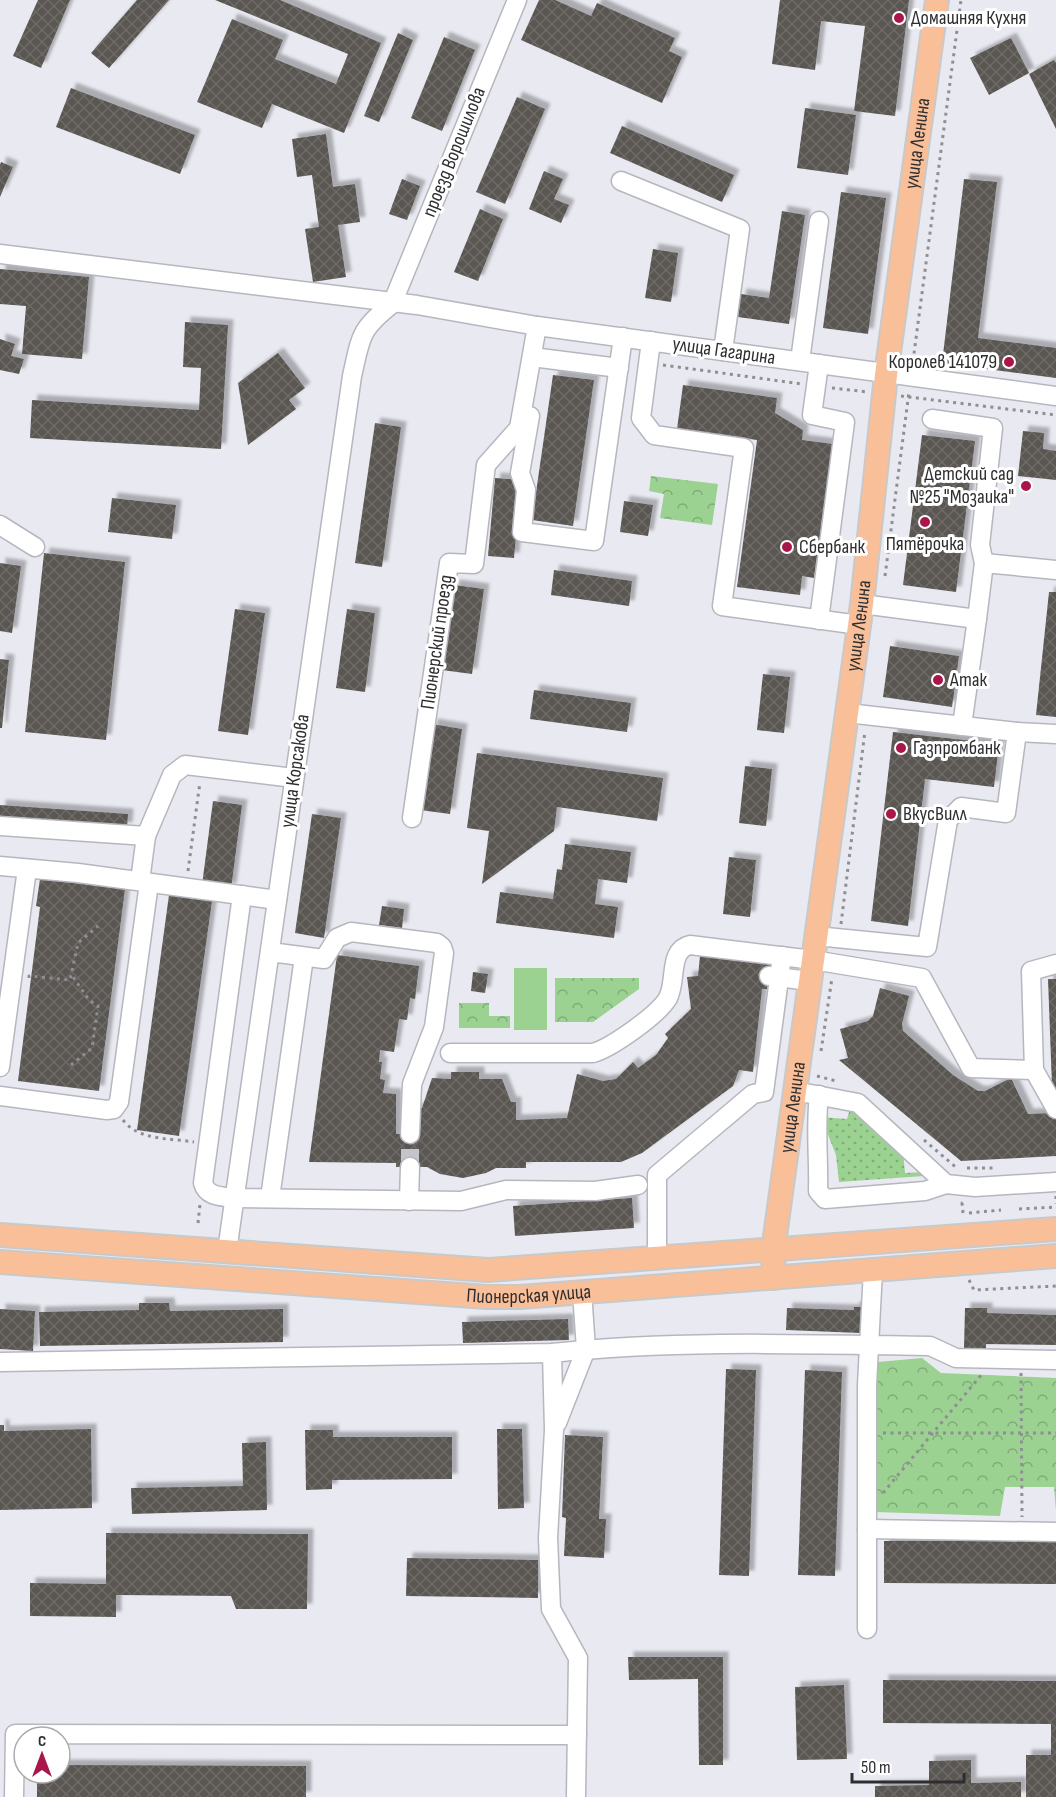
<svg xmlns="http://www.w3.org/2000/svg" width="1056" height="1797" viewBox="0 0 1056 1797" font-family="'Sofia Sans Condensed',sans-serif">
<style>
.grass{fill:url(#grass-dots)}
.forest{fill:url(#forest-crowns)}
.pitch{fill:#9bd291}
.building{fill:url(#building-cross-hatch);filter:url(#shadow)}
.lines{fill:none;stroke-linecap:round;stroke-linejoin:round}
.minor-tunnel{stroke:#c4c4cb;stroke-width:18;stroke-dasharray:18 9;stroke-linecap:butt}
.minor-casing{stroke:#b6b7be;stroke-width:21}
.major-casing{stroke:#c9c9c9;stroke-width:26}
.path{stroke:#8e8e93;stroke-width:3;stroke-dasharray:3 4.5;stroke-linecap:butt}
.minor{stroke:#fff;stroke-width:18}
.major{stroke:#f9bf98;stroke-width:22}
.poi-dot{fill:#aa164a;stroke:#fff;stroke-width:2}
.labels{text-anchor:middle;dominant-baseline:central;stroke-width:6;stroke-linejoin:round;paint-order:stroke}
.poi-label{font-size:20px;fill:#2e2e31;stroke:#fff;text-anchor:start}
.street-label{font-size:20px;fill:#2e2e31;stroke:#fff}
</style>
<defs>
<pattern id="grass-dots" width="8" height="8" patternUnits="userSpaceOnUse" patternTransform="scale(1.5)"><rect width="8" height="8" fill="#9bd291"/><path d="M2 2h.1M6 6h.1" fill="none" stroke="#7fab77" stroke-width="1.8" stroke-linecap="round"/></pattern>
<pattern id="forest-crowns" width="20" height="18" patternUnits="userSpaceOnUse" patternTransform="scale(1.5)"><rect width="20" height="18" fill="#9bd291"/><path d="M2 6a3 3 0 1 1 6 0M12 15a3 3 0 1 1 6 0" fill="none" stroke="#7fab77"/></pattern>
<pattern id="building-cross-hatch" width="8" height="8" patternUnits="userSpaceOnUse" patternTransform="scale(1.5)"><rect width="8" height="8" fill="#5a5651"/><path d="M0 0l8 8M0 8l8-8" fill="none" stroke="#6e6b67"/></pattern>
<filter id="shadow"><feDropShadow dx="5.5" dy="-5.5" stdDeviation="1.5" flood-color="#0004"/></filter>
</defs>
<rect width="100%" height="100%" fill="#e9eaf1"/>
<!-- grass -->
<path class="grass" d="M850,1109L903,1151L905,1173L924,1172V1176L839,1182L836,1155L821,1117L847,1119Z"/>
<!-- forest -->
<g class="forest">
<path d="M651,476L718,484L712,525L660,518L664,494L649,491Z"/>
<path d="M555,978H639V989L593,1022H555Z"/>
<path d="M459,1003H489V1016H510V1028H459Z"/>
<path d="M922,1358L941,1373L1056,1378V1511L1054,1487H1005L1000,1516L874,1512V1387L878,1362Z"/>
</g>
<!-- pitch -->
<rect class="pitch" x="514" y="968" width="33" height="62"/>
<!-- building -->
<g class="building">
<path d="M38,0H70L41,68L13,56Z"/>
<path d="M137,0H169L109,68L91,53Z"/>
<path d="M215,0H280L381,43L344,133L272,104L262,128L197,102L232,19L283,40L275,59L336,84L348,54Z"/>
<path d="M539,0H555L591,16L597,3L675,38L669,51L682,57L662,103L521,40Z"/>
<path d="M780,0H909L895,116L854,111L865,26L821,21L815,70L772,64Z"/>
<path d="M398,33L413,40L379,122L364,116Z"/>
<path d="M444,37L475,50L442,131L411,118Z"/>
<path d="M1011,38L1029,73L989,95L970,58Z"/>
<path d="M1054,60L1056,63V129L1029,74Z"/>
<path d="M71,88L195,135L180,174L56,127Z"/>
<path d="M517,97L545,109L505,204L476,192Z"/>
<path d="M805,108L856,115L848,175L797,168Z"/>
<path d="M622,126L734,175L722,202L610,153Z"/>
<path d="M326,134L333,187L355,184L360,222L338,225L346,277L313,282L305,229L319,227L312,175L297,177L292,139Z"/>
<path d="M1,162L13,167L0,197V165Z"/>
<path d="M544,171L563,179L554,199L569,205L561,223L529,209Z"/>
<path d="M402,179L420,186L407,220L389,214Z"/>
<path d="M964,179L997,182L978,338L1056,348V378L942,363Z"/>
<path d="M841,192L886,198L868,334L823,328Z"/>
<path d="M480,209L503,219L478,281L454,272Z"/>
<path d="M782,211L805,215L789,324L738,317L741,294L769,298Z"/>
<path d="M653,249L678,253L671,302L645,298Z"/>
<path d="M0,269L89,277L82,359L22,354L26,306L0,304Z"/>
<path d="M185,322L228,325L221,449L30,438L32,400L199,410L201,368L183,367Z"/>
<path d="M0,339L15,344L11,356L24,359L19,374L0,370Z"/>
<path d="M278,353L305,388L289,400L296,409L248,445L238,383Z"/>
<path d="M553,375L594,380L573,526L532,520Z"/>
<path d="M683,385L777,398L775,413L803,430L802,440L833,444L814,578L802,576L800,595L737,587L757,440L677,429Z"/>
<path d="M375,423L401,427L382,567L355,563Z"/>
<path d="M1023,431L1044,433L1043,449L1056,451V480L1018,476Z"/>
<path d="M922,435L975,441L956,592L903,585Z"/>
<path d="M495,478L521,480L514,558L488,556Z"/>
<path d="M112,498L176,505L172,539L108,532Z"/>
<path d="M624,501L653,505L648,536L620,532Z"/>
<path d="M44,553L125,562L106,740L25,732Z"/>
<path d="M0,563L21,566L12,633L0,631Z"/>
<path d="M554,570L632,581L629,606L551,595Z"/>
<path d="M454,585L484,589L472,674L442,670Z"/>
<path d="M1049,592H1056V717L1036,715Z"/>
<path d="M235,609L265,613L248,735L218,731Z"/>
<path d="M347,609L375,613L365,692L336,688Z"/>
<path d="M890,646L959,656L952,707L883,697Z"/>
<path d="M0,659L9,660L2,728H0Z"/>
<path d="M763,674L790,677L784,733L757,730Z"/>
<path d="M534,690L631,703L627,732L530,719Z"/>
<path d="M432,724L462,729L450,814L420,810Z"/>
<path d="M893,732L999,744L994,787L925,779L908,926L871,921Z"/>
<path d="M477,753L663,778L657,821L557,807L554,831L482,884L489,831L467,828Z"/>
<path d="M745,766L772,769L766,826L739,823Z"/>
<path d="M213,801L242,805L231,889L202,885Z"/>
<path d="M0,805L128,814L127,828L0,819Z"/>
<path d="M312,814L341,818L324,938L295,933Z"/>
<path d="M565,844L631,852L627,883L598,879L595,904L618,907L614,938L496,923L500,892L553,899L557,869L562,870Z"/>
<path d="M729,857L756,860L750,917L723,914Z"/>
<path d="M40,879L125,889L99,1091L18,1081L40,907L36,906Z"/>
<path d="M169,895L212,901L179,1136L137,1130Z"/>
<path d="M382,906L404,909L402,928L379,925Z"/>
<path d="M337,955L419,966L415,999L410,998L407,1020L399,1019L394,1052L380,1050L379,1062H382L380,1079L385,1080L383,1093L396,1094V1134H416V1108H422L432,1078L451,1079V1072H479V1079H502L511,1102H516V1120L567,1118L577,1074L603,1081L616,1079L633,1062L638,1068L656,1055L668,1038L665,1034L691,1009L687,977L698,976L700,956L770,964L767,989H762L753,1072L739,1070L733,1086L642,1153L621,1162H526V1168H496L486,1173L463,1178L440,1174L427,1167H396V1163L309,1162Z"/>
<path d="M473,972L488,974L485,993L471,991Z"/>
<path d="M1048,979H1056V1156L961,1161L839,1060L848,1058L840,1029L868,1021L873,1016L880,988L909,996L902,1024L903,1031L953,1075L978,1091H985L1011,1078L1028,1114L1053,1113Z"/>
<path d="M632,1198L634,1228L515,1236L513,1206Z"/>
<path d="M139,1303H169L170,1311L283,1309V1342L40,1346L39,1312L139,1310Z"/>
<path d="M854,1307H861L860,1333L786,1330L787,1308L854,1310Z"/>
<path d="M965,1308H987V1313L1056,1315V1345L986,1344V1349L964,1348Z"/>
<path d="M0,1309L35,1311L33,1351L0,1349Z"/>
<path d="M568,1319L569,1340L463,1343L462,1322Z"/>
<path d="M726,1369L756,1370L749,1576L719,1575Z"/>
<path d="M805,1370L842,1372L835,1576L798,1575Z"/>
<path d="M0,1425H4V1431L91,1429L92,1508L0,1510Z"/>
<path d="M497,1429H522L524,1508L498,1509Z"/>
<path d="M305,1430H333V1437H452V1479L332,1480V1489L306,1490Z"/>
<path d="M565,1435L603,1437L599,1519H606L604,1558L564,1556L566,1518L562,1517Z"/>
<path d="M266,1442L267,1510L132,1514L131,1488L243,1486L242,1443Z"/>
<path d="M106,1533L308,1534L307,1609H236L231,1596L116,1595V1617L30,1616V1583L106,1584Z"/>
<path d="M884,1541H1056V1584L884,1583Z"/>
<path d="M407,1558L538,1560V1598L406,1596Z"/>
<path d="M628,1657H723V1765H699L698,1679L629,1680Z"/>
<path d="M883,1680L1056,1681V1797H1026V1755H1051V1724L883,1723Z"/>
<path d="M844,1685L847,1759L797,1760L795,1687Z"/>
<path d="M971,1760V1783L1021,1782V1797H875V1786L929,1785V1761Z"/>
<path d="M60,1765L306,1766V1797H37V1773H60Z"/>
</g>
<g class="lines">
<!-- minor-tunnel -->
<path class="minor-tunnel" d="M410,1167V1134"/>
<!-- minor casing -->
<g class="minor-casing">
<g id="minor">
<path d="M621,181L740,229L723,351"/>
<path d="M0,254L417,305L537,326L1056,396"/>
<path d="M651,341L641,418L654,435L744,448L722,606L859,625"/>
<path d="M540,358L619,368"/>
<path d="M800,361L819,221"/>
<path d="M819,364L812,415L845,422L819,620"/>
<path d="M530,416L520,473L526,490L522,532L594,541L623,337"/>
<path d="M932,419L993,428L980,545L984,563"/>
<path d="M0,525L35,547"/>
<path d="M862,604L977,619L984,563L1056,570"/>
<path d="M962,726L977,619"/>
<path d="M1017,732L1056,734"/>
<path d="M412,818L449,563L474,564L486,465L519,428L537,326"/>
<path d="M0,826L146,836L172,775L185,765L294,778"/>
<path d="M0,866L78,873L277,900"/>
<path d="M140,881L146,836"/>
<path d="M242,895L203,1183C207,1197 221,1196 234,1198L461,1201L506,1190L595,1191L638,1185"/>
<path d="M816,936L927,947L948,820L961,807L1006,813L1017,732L847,713"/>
<path d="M270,952L324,959L337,938L351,932L437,943L442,947L444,953L434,1027L412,1084L410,1134"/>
<path d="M1056,964L1031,971L1034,1070L1056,1109"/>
<path d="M769,976L810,981"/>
<path d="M450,1053H593C611,1048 658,1015 668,998C677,981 668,950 690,945L813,960L922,978L971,1068L1034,1070"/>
<path d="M0,1067L27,869"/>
<path d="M795,1091L858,1103L946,1184L975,1187L1056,1182"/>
<path d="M819,1095C815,1127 819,1159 818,1191L825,1199L925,1191L946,1184"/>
<path d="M0,1096L107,1110L114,1109L119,1102L149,883"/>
<path d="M270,1198L304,957"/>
<path d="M409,1201L410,1167"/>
<path d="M227,1251L352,376C361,337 359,330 392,304L517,0"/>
<path d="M657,1259V1175L753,1094L764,1092L782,956"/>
<path d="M552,1353L554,1430L548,1538L551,1609L578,1658L576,1797"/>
<path d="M0,1362L552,1353C677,1340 804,1344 930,1346L956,1358L1056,1360"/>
<path d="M557,1423L586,1349L582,1292"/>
<path d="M867,1529L1056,1532"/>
<path d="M867,1629V1385L873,1270"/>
<path d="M14,1797L15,1734L577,1735"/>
</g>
</g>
<!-- major casing -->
<g class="major-casing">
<g id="major">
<path d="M0,1235L488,1270L1056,1229"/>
<path id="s1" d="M0,1262L487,1297H520L1056,1256"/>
<path id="s2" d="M774,1278L773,1251L862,604L886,375L937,0"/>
</g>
</g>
<!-- path -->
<g class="path">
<path d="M913,361L961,0"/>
<path d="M663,365L802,384"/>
<path d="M832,388L868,392"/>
<path d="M901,396L1056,415"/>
<path d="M885,576L909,392"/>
<path d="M188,871L200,782"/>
<path d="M841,924L865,731"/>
<path d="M29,978V976L70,980L78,943L98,926"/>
<path d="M821,1051L832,978"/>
<path d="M71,1065L92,1048L98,1006L89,1000L73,977"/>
<path d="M817,1076L836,1081"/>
<path d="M123,1120C139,1141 170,1138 194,1142"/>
<path d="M924,1140L958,1169"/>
<path d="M967,1168H997"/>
<path d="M1056,1196V1204"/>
<path d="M1019,1209L1056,1207"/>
<path d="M963,1213L962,1203H965"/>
<path d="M969,1213L1001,1210"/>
<path d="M198,1223L200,1204"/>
<path d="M969,1280L974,1290L1056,1286"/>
<path d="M1021,1373L1022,1517"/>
<path d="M883,1433H1056"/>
<path d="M883,1493L982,1374"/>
</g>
<!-- minor -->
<use href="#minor" class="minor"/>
<!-- major -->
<use href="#major" class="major"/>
</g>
<!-- markers -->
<g class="poi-dot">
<circle cx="899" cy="18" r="6"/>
<circle cx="1009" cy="362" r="6"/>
<circle cx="1026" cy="486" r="6"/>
<circle cx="925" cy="522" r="6"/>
<circle cx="787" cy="547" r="6"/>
<circle cx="938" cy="680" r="6"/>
<circle cx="901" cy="748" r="6"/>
<circle cx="891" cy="814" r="6"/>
</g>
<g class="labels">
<!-- poi labels -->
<g class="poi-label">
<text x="911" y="18">Домашняя Кухня</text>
<text x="997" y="362" text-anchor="end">Королев 141079</text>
<text x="1014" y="474" text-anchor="end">Детский сад<tspan x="1014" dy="23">№25 "Мозаика"</tspan></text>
<text x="925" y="544" text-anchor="middle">Пятёрочка</text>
<text x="799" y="547">Сбербанк</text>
<text x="950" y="680">Атак</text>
<text x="913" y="748">Газпромбанк</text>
<text x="903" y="814">ВкусВилл</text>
</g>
<!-- street labels -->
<g class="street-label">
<text stroke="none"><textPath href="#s2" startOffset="1144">улица Ленина</textPath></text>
<text transform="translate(454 152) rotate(-68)">проезд Ворошилова</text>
<text transform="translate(724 351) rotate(8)">улица Гагарина</text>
<text stroke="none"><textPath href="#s2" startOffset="658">улица Ленина</textPath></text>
<text transform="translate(437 642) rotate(-82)">Пионерский проезд</text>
<text transform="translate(295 771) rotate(-82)">улица Корсакова</text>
<text stroke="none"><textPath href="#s2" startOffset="172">улица Ленина</textPath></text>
<text stroke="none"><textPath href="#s1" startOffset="530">Пионерская улица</textPath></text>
</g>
</g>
<!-- north arrow -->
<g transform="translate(42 1755)"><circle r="28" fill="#ffffff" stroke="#ababad" stroke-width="1.5"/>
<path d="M0-4.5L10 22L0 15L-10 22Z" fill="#aa164a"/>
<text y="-9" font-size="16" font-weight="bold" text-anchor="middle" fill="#2e2e31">С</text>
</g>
<!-- scale -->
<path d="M852 1773v9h112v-9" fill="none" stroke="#2e2e31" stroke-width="3"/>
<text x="861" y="1773" font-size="18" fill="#2e2e31" stroke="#ffffff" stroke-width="4.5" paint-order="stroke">50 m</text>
</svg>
